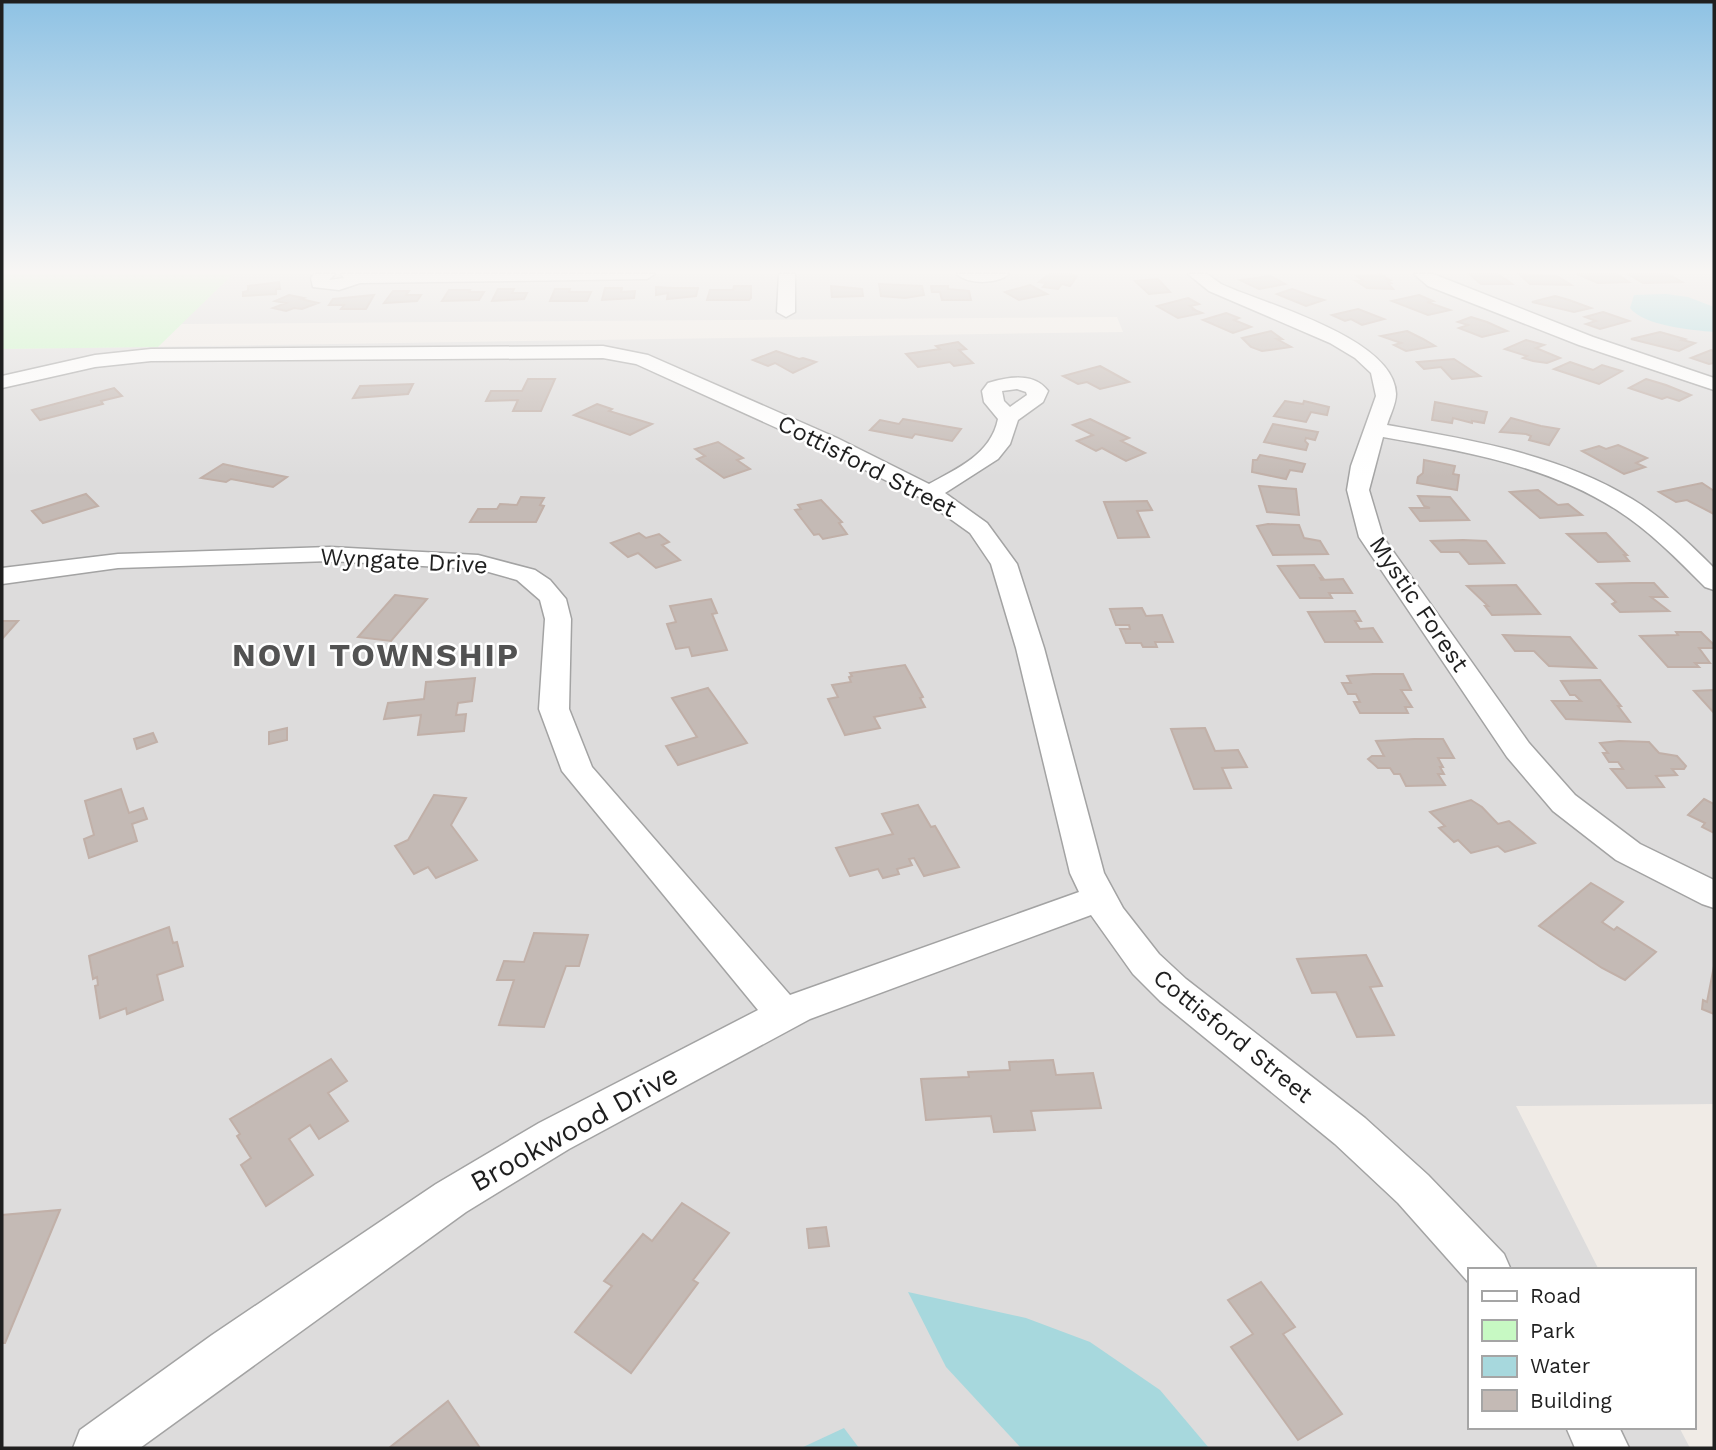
<svg xmlns="http://www.w3.org/2000/svg" width="1716" height="1450" viewBox="0 0 1716 1450" font-family="'Work Sans',sans-serif">
<style>
.residential{fill:#dddcdc}
.park{fill:#c7f9c3}
.water{fill:#a7d8dd}
.building{fill:#c4bab5;stroke:#c1b0a8;stroke-width:2}
.lines{fill:none;stroke-linecap:round;stroke-linejoin:round}
.minor-casing{stroke:#a3a3a3;stroke-width:3}
.minor{fill:#fff;fill-rule:evenodd}
.labels{text-anchor:middle;dominant-baseline:central;stroke-width:5;stroke-linejoin:round;paint-order:stroke}
.street-label{font-size:24px;fill:#1f1f1f;stroke:#fff}
.near-street-label{font-size:28px;fill:#1f1f1f;stroke:#fff}
.district-label{font-size:32px;font-weight:bold;letter-spacing:2px;fill:#525252;stroke:#fff}
</style>
<rect width="100%" height="100%" fill="#f0ebe6"/>
<!-- residential -->
<path class="residential" d="M233,274H1714V1104L1516,1106L1599,1270H1469V1427H1679L1690,1448H2V349L1123,332L1117,317L181,324Z"/>
<!-- park -->
<path class="park" d="M2,274H233L158,347L2,349Z"/>
<!-- water -->
<g class="water">
<path d="M1666,294L1688,297L1714,307V332C1692,330 1644,326 1630,308L1634,295Z"/>
<path d="M908,1292L1026,1318L1090,1342L1160,1390L1209,1448H1021L946,1367Z"/>
<path d="M844,1428L859,1448H801Z"/>
</g>
<!-- building -->
<g class="building">
<path d="M1049,274H1071L1077,276L1070,286L1062,284L1058,289L1043,287L1046,283L1039,282Z"/>
<path d="M1381,274L1390,280H1387L1391,283H1388L1393,289L1367,288L1356,281H1364L1357,276Z"/>
<path d="M1469,274H1498L1512,284H1481Z"/>
<path d="M1519,274L1557,276L1571,285L1530,284Z"/>
<path d="M1577,274H1617L1629,282L1598,283Z"/>
<path d="M1628,274H1668L1682,282L1643,283Z"/>
<path d="M1271,276L1285,284L1259,289L1240,280Z"/>
<path d="M1158,279L1170,292L1149,294L1135,281Z"/>
<path d="M279,282L280,289H276V294L243,296V292L248,291V286Z"/>
<path d="M879,284L922,286L924,295L905,298L881,296Z"/>
<path d="M1030,285L1047,294L1019,300L1005,292Z"/>
<path d="M734,286H751V298L749,300H707L710,290H733Z"/>
<path d="M831,286L862,289L863,296L832,297Z"/>
<path d="M931,286H948V289L969,291L971,300H942L940,292H932Z"/>
<path d="M656,287L673,288H698L696,296L667,299L668,293L656,295Z"/>
<path d="M605,288H622L621,292L635,291L634,298L602,300Z"/>
<path d="M498,289H514L512,293H527L524,299L492,301Z"/>
<path d="M555,289H570L569,292H591L587,301H550Z"/>
<path d="M1292,289L1311,296L1324,300L1306,306L1277,294Z"/>
<path d="M449,290H470L469,292H484L479,300L442,301Z"/>
<path d="M393,291H409L406,295H421L417,301L384,303Z"/>
<path d="M289,295L304,298L301,299L318,303L302,309L294,308L286,311L273,308L286,303L275,301Z"/>
<path d="M374,295L366,309H341L344,305H329L333,299Z"/>
<path d="M1419,295L1433,301L1427,302L1450,310L1428,315L1392,301Z"/>
<path d="M1555,296L1569,300L1591,308L1574,312L1532,302Z"/>
<path d="M1188,298L1199,304L1190,306L1194,309H1192L1202,313L1178,318L1157,306Z"/>
<path d="M1358,309L1384,319L1362,325L1351,319L1345,321L1332,315Z"/>
<path d="M1603,312L1629,321L1600,329L1586,324L1596,321L1585,317Z"/>
<path d="M1226,313L1239,318L1234,320L1251,327L1233,333L1203,320Z"/>
<path d="M1471,317L1487,322L1507,331L1482,337L1459,328L1468,325L1458,322Z"/>
<path d="M1271,331L1282,339H1277L1291,347L1262,351L1251,347L1242,338Z"/>
<path d="M1407,331L1423,339L1435,346L1406,351L1394,345L1401,343L1381,336Z"/>
<path d="M1660,332L1685,339L1682,340L1695,343L1679,351L1631,339Z"/>
<path d="M1526,340L1544,345L1536,348L1560,358L1547,363L1533,361L1523,358L1527,356L1505,349Z"/>
<path d="M958,342L966,349L959,350L973,363L954,366L950,362L918,367L906,354L940,349L936,346Z"/>
<path d="M1711,350L1714,351V363L1709,364L1691,358Z"/>
<path d="M776,351L799,359L803,358L816,362L793,373L775,363L768,366L753,360Z"/>
<path d="M1454,359L1480,376L1452,379L1441,367L1424,369L1417,362Z"/>
<path d="M1570,362L1593,370L1602,365L1622,371L1599,384L1554,369Z"/>
<path d="M1100,366L1129,382L1100,389L1087,382L1078,384L1063,376Z"/>
<path d="M528,379H555L541,411H513L518,400L486,401L491,391H522Z"/>
<path d="M1646,379L1666,385L1691,395L1679,401L1667,397L1662,399L1629,388Z"/>
<path d="M413,384L408,394L353,398L360,386Z"/>
<path d="M114,388L122,396L101,401L103,404L40,420L32,410Z"/>
<path d="M1285,401L1303,404L1304,401L1329,407L1327,415L1311,412L1306,422L1274,416Z"/>
<path d="M1435,402L1487,412L1484,423L1472,421V423L1453,418L1452,423L1432,420Z"/>
<path d="M597,404L612,409L609,411L652,424L630,435L574,415Z"/>
<path d="M1511,418L1541,426L1559,429L1549,445L1529,440L1531,436L1526,434L1500,432Z"/>
<path d="M903,419L961,429L952,441L915,434L912,438L870,430L880,420L899,424Z"/>
<path d="M1090,419L1129,438L1121,441L1145,453L1126,461L1102,448L1096,451L1077,441L1093,435L1073,425Z"/>
<path d="M1273,424L1318,432L1315,440L1306,438L1305,441L1308,444L1306,450L1264,442Z"/>
<path d="M718,442L743,458L737,460L750,469L724,478L697,459L705,456L695,449Z"/>
<path d="M1618,445L1647,458L1636,463L1645,467L1624,474L1582,451L1599,446L1606,449Z"/>
<path d="M1260,455L1287,460L1305,464L1302,472L1290,470L1286,479L1252,472L1253,460H1257Z"/>
<path d="M1424,460L1455,466L1453,474L1459,475L1457,490L1417,483L1418,477L1423,473Z"/>
<path d="M223,464L246,469L287,477L273,487L231,479L226,482L201,478Z"/>
<path d="M1702,483L1714,491V514L1687,500L1676,502L1659,492Z"/>
<path d="M1259,486L1296,489L1299,515L1267,512Z"/>
<path d="M1538,490L1558,505L1568,504L1582,515L1540,518L1510,492Z"/>
<path d="M86,494L98,506L43,523L32,511Z"/>
<path d="M1418,496L1450,497L1469,520L1420,521L1410,508H1430L1424,506Z"/>
<path d="M521,497L544,498L540,505L544,506L536,522H470L478,509H497L500,504L517,505Z"/>
<path d="M821,500L842,522L839,523L847,534L823,539L819,534L814,535L795,510L801,509L798,505Z"/>
<path d="M1147,501L1152,510L1137,511L1149,537L1118,538L1104,502Z"/>
<path d="M1268,524L1299,525L1304,538L1320,541L1328,554L1273,555L1257,526Z"/>
<path d="M639,533L646,538L659,534L669,542L662,545L680,560L656,568L638,553L628,557L611,543Z"/>
<path d="M1606,533L1627,555H1624L1629,561L1598,562L1567,534Z"/>
<path d="M1463,540L1486,541L1504,563L1469,564L1459,552H1441L1431,541Z"/>
<path d="M1314,565L1323,578H1320L1321,580L1343,579L1352,593H1329L1332,598H1300L1278,566Z"/>
<path d="M1632,583H1654L1667,597H1651L1669,611L1620,612L1612,604L1616,602L1597,584Z"/>
<path d="M1516,585L1540,614L1492,615L1485,606H1488L1467,586Z"/>
<path d="M395,595L427,599L391,641L358,637Z"/>
<path d="M711,599L717,613L712,614L727,650L692,656L689,647L676,649L667,624L676,622L670,606Z"/>
<path d="M1142,608L1146,616L1162,615L1173,642H1155L1157,647H1143L1141,643H1126L1120,629H1130L1129,625H1116L1110,609Z"/>
<path d="M1355,611L1361,621H1355L1360,629L1373,628L1382,642H1325L1308,612Z"/>
<path d="M2,621H18L2,639Z"/>
<path d="M1676,632H1701L1714,645V648H1699L1710,663H1695L1699,667H1668L1640,636L1678,635Z"/>
<path d="M1503,635L1570,637L1596,668L1549,666L1534,651H1515Z"/>
<path d="M905,665L923,697L920,698L925,707L874,717L880,728L845,735L828,699L838,697L832,685L851,682L849,677L852,676L850,673Z"/>
<path d="M1373,674H1403L1411,690H1401L1412,707H1405L1408,713H1360L1354,702H1360L1356,694H1348L1342,683H1351L1347,676Z"/>
<path d="M475,678L472,701L458,703L456,715L466,714L464,731L418,735L421,715L384,719L388,703L424,699L426,682Z"/>
<path d="M1600,680L1621,706H1618L1630,722L1566,719L1552,701H1581L1575,695H1570L1561,681Z"/>
<path d="M708,688L747,743L678,765L666,746L697,737L672,698Z"/>
<path d="M1714,690V713L1694,691Z"/>
<path d="M287,728V740L269,744V732Z"/>
<path d="M1205,728L1215,751L1238,750L1247,767L1222,768L1231,788L1194,789L1171,729Z"/>
<path d="M153,733L157,742L137,749L134,739Z"/>
<path d="M1414,739H1443L1454,758H1438L1443,767H1440L1444,774H1438L1445,785L1406,786L1400,774H1394L1390,768H1378L1368,759L1372,756H1384L1376,741Z"/>
<path d="M1619,741L1649,742L1659,753L1677,756L1686,766L1684,769H1672L1677,775L1656,776L1664,787L1627,788L1611,769H1623L1618,762H1609L1603,753H1608L1600,743Z"/>
<path d="M121,789L129,813L143,808L147,819L132,824L137,841L89,858L84,839L94,835L85,801Z"/>
<path d="M434,795L466,798L451,825L477,860L436,878L428,867L414,874L395,846L408,840Z"/>
<path d="M1704,799L1714,804V833L1702,827L1705,823L1688,815Z"/>
<path d="M1471,800L1482,807L1498,824L1509,821L1535,843L1505,852L1498,846L1471,853L1458,840L1454,842L1439,828L1445,826L1430,812Z"/>
<path d="M918,805L931,827L935,826L959,867L924,876L914,858L909,859L912,865L897,869L899,874L883,878L878,869L850,876L836,848L893,834L882,814Z"/>
<path d="M1591,883L1623,902L1602,922L1614,930L1617,927L1656,952L1625,980L1602,968L1539,926Z"/>
<path d="M169,927L173,943L177,942L183,966L157,975L163,1000L127,1014L126,1008L100,1018L95,986L98,985L97,977L93,979L89,956Z"/>
<path d="M534,933L588,935L579,966H566L544,1027L499,1025L514,980H497L504,961L524,962Z"/>
<path d="M1366,955L1382,986L1370,987L1394,1035L1357,1037L1336,992L1312,993L1297,959Z"/>
<path d="M1714,966V1014L1702,1009L1703,1000L1707,1002Z"/>
<path d="M331,1059L347,1081L328,1093L348,1121L319,1139L310,1125L289,1139L313,1175L266,1206L241,1165L251,1158L237,1136L240,1134L230,1119Z"/>
<path d="M1053,1060L1056,1075L1093,1073L1101,1108L1031,1111L1035,1130L994,1132L991,1116L926,1120L921,1079L969,1077L968,1072L1010,1070L1009,1062Z"/>
<path d="M682,1203L729,1233L693,1280L698,1283L631,1373L575,1332L612,1286L604,1281L643,1234L652,1241Z"/>
<path d="M60,1210L5,1343H2V1215Z"/>
<path d="M826,1227L829,1246L809,1248L807,1229Z"/>
<path d="M1261,1282L1295,1327L1283,1334L1342,1414L1298,1440L1231,1347L1253,1334L1228,1300Z"/>
<path d="M448,1401L480,1448H389Z"/>
</g>
<g class="lines">
<!-- minor casing -->
<g class="minor-casing">
<g id="minor">
<path d="M314,274H335L329,280L344,278L341,274H655L647,279L360,283L339,290L313,287L311,278Z"/>
<path d="M779,274H795V312L786,317L777,312Z"/>
<path d="M957,274H1009C998,284 968,285 957,274Z"/>
<path d="M1188,274H1207L1221,284C1264,304 1395,338 1396,394C1396,404 1390,415 1387,425C1471,440 1558,454 1632,499C1663,518 1689,543 1714,568V590L1705,587C1677,559 1650,531 1617,510C1547,465 1463,451 1383,437L1369,490L1383,537L1529,743L1575,795L1640,844L1714,880V908L1702,904L1616,860L1553,811L1507,757L1359,537L1347,490L1351,466L1376,396L1371,373L1355,358L1330,343L1209,291Z"/>
<path d="M1414,274H1433L1593,337L1714,378V390L1579,345L1428,286Z"/>
<path d="M603,346L648,355L837,438L929,484C958,468 991,454 998,419L984,402L982,391L988,383C1008,377 1034,372 1048,391L1043,402L1018,420L1010,444L998,459L945,493L987,523L1017,564L1044,648L1104,873L1123,908L1159,954L1186,979L1365,1118L1428,1175L1504,1254L1511,1270H1469V1283L1398,1203L1335,1144L1160,1001L1133,974L1091,915L810,1019L569,1149L466,1212L140,1448H73L80,1430L212,1335L436,1184L539,1123L758,1010L562,771L539,709L545,619L540,600L517,580L478,569L330,561L118,568L2,584V568L118,554L330,547L478,555L535,570L550,580L566,599L571,619L569,709L592,767L790,995L1079,892L1070,873L1016,648L991,564L970,533L921,498L821,448L636,364L603,358L151,361L95,367L2,388V376L95,355L151,349ZM1017,389L1026,392L1027,395L1010,407L1004,401L1002,391Z"/>
<path d="M1566,1427H1619L1629,1448H1575Z"/>
</g>
</g>
<!-- minor -->
<use href="#minor" class="minor"/>
</g>
<!-- sky -->
<linearGradient id="sky" x2="0" y2="1"><stop stop-color="#8ec2e4"/><stop offset="0.57" stop-color="#f8f6f4"/><stop offset="1" stop-color="#f8f6f4" stop-opacity="0"/></linearGradient>
<rect width="1716" height="477" fill="url(#sky)"/>
<g class="labels">
<!-- street labels -->
<g class="street-label">
<text transform="translate(867 466) rotate(27)">Cottisford Street</text>
<text transform="translate(404 561) rotate(3)">Wyngate Drive</text>
<text transform="translate(1419 604) rotate(56)">Mystic Forest</text>
<text transform="translate(1233 1036) rotate(39)">Cottisford Street</text>
</g>
<!-- near-street labels -->
<g class="near-street-label">
<text transform="translate(574 1128) rotate(-29)">Brookwood Drive</text>
</g>
<!-- district labels -->
<g class="district-label">
<text x="376" y="655">NOVI TOWNSHIP</text>
</g>
</g>
<!-- border -->
<rect width="1716" height="1450" fill="none" stroke="#1f1f1f" stroke-width="7"/>
<!-- legend -->
<rect x="1468" y="1268" width="228" height="161" fill="#ffffff" stroke="#a5a5a5" stroke-width="2"/>
<rect x="1482" y="1291" width="35" height="10" fill="#ffffff" stroke="#a5a5a5" stroke-width="2"/>
<text x="1530" y="1303" font-size="21" fill="#1f1f1f">Road</text>
<rect x="1482" y="1320" width="35" height="21" fill="#c7f9c3" stroke="#a5a5a5" stroke-width="2"/>
<text x="1530" y="1338" font-size="21" fill="#1f1f1f">Park</text>
<rect x="1482" y="1356" width="35" height="21" fill="#a7d8dd" stroke="#a5a5a5" stroke-width="2"/>
<text x="1530" y="1373" font-size="21" fill="#1f1f1f">Water</text>
<rect x="1482" y="1390" width="35" height="21" fill="#c4bab5" stroke="#a5a5a5" stroke-width="2"/>
<text x="1530" y="1408" font-size="21" fill="#1f1f1f">Building</text>
</svg>
